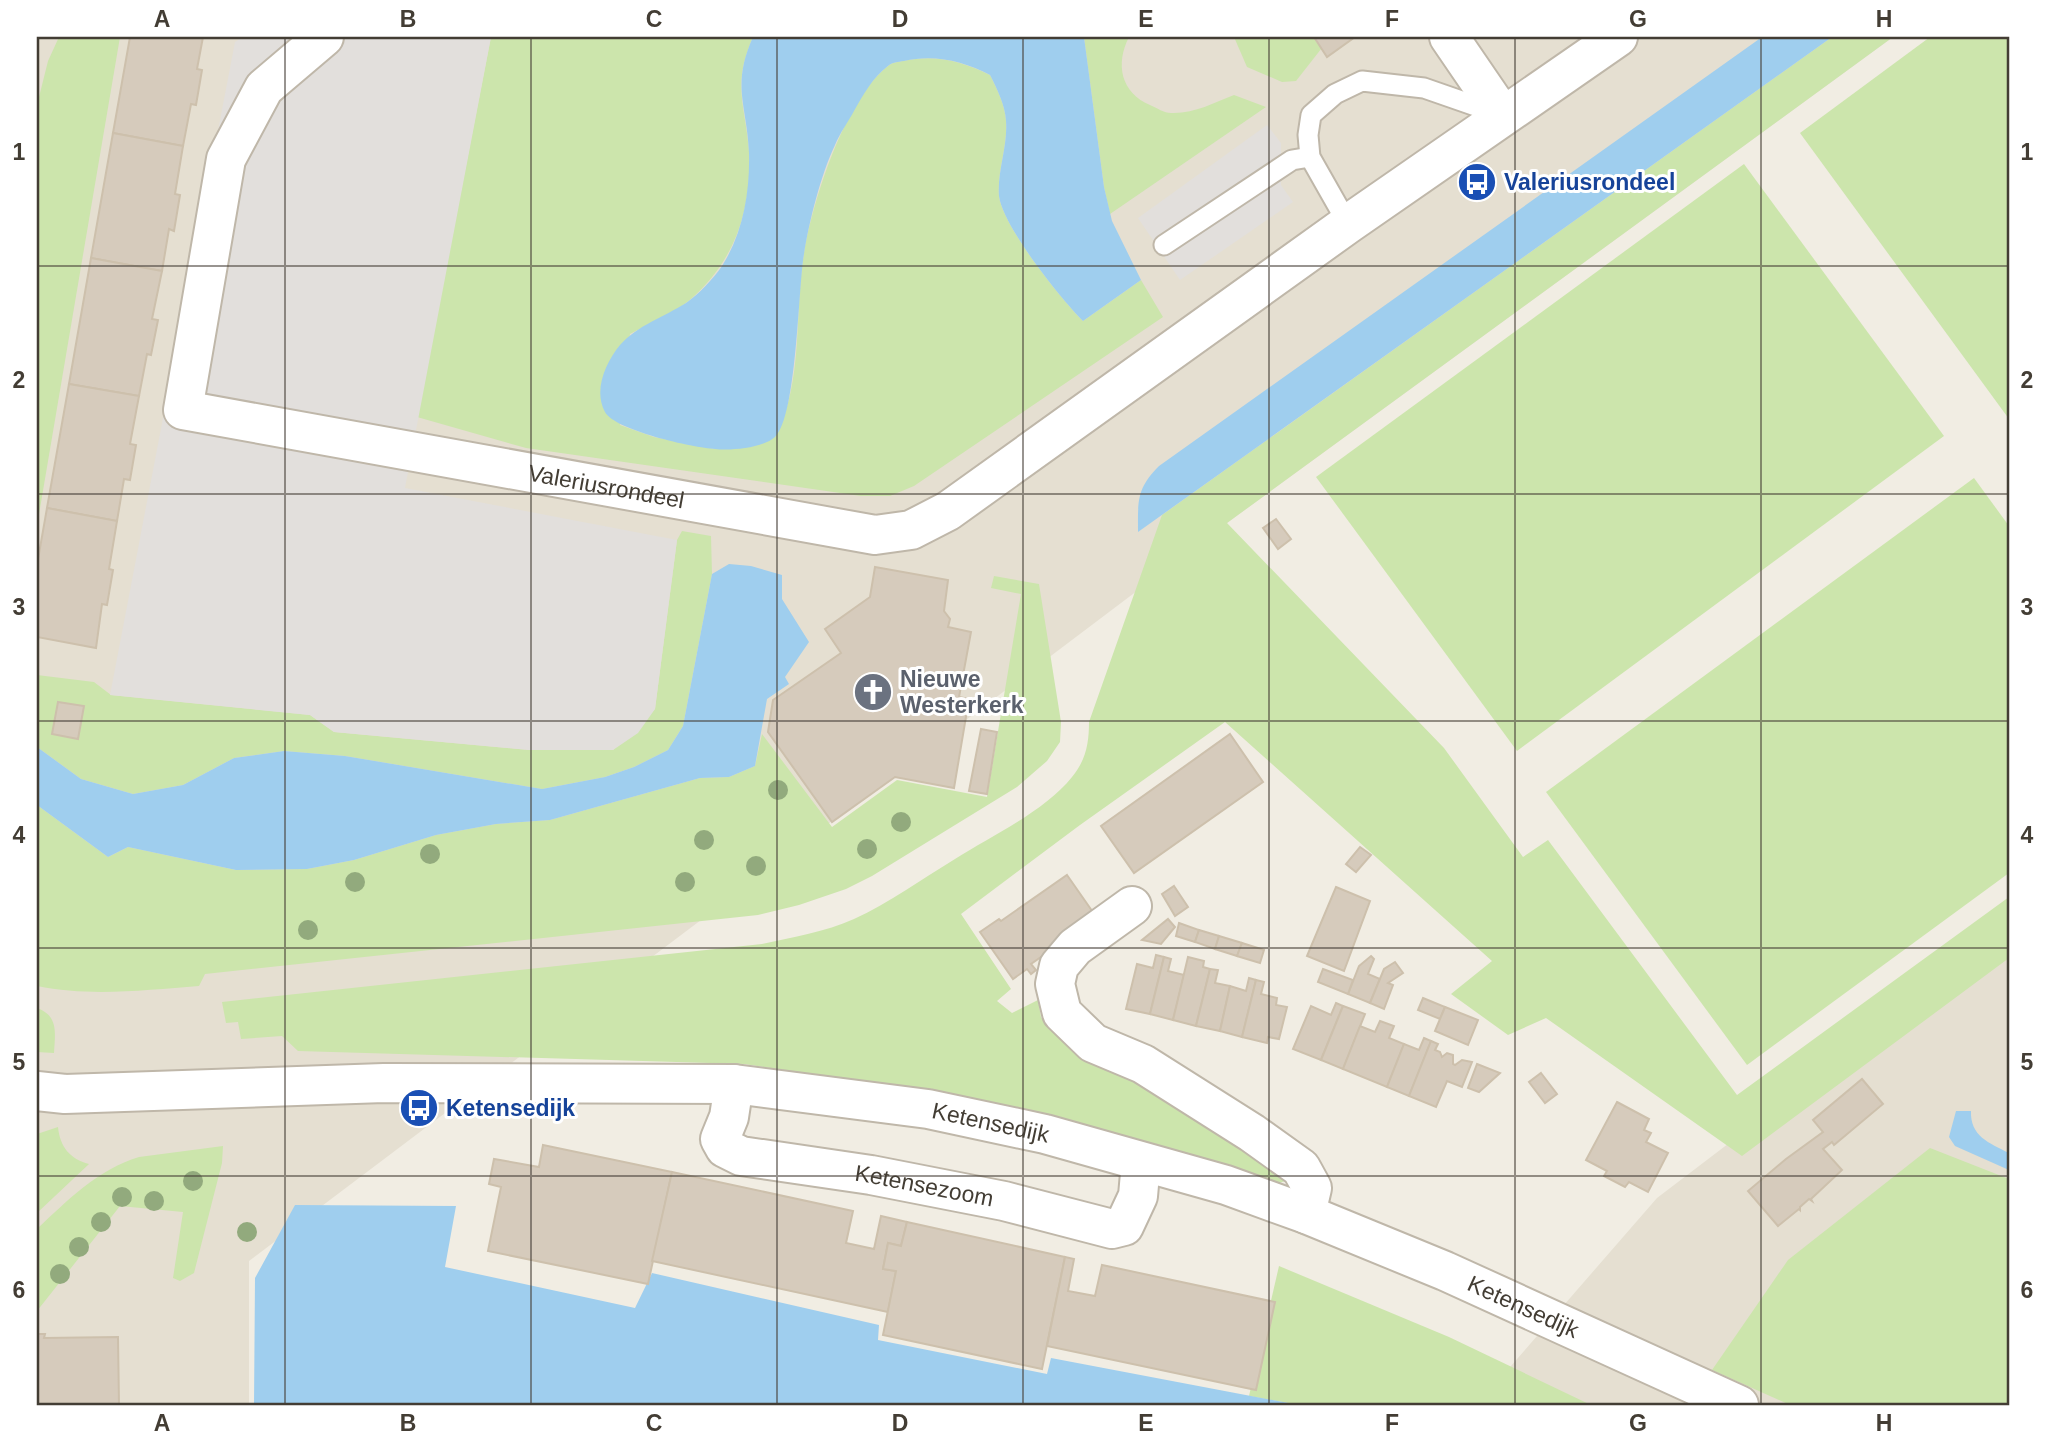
<svg xmlns="http://www.w3.org/2000/svg" width="2046" height="1442" viewBox="0 0 2046 1442" font-family="Arial,sans-serif">
<style>
.residential{fill:#e5dfd1}
.green{fill:#cce5ac}
.parking{fill:#e2dfdc}
.water{fill:#9fceee}
.building{fill:#d6cbbc;stroke:#cdc0ac;stroke-width:2}
.lines{fill:none;stroke-linecap:round;stroke-linejoin:round}
.service-casing{stroke:#bfb7a9;stroke-width:23}
.minor-casing{stroke:#bfb7a9;stroke-width:42}
.tertiary-casing{stroke:#bfb7a9;stroke-width:42}
.service{stroke:#fff;stroke-width:19}
.minor{stroke:#fff;stroke-width:38}
.tertiary{stroke:#fff;stroke-width:38}
.tree{fill:#92aa7d}
.grid{fill:none;stroke:#433d34;stroke-width:2;stroke-opacity:0.55}
.labels{text-anchor:middle;dominant-baseline:central;stroke-width:6;stroke-linejoin:round;paint-order:stroke}
.transit-label{font-size:23px;font-weight:bold;fill:#164399;stroke:#fff;text-anchor:start}
.street-label{font-size:23px;fill:#433d34;stroke:#fff}
.worship-label{font-size:23px;font-weight:bold;fill:#5b616d;stroke:#fff;text-anchor:start}
.neatline{fill:none;stroke:#433d34;stroke-width:2.5}
.grid-label{font-size:23px;text-anchor:middle;font-weight:bold;fill:#433d34}
</style>
<rect width="100%" height="100%" fill="#f1ede3"/>
<!-- residential -->
<g class="residential">
<path d="M37,37H1893L1227,523L249,1261V1405H37Z"/>
<path d="M2009,930V1405H1477L1657,1198Z"/>
</g>
<!-- green -->
<g class="green">
<path d="M59,37H120L37,526V105L48,61Z"/>
<path d="M491,37H753C732,85 745,103 749,151C752,210 735,260 691,299C674,314 650,323 630,334L620,425L654,437L715,449L775,437C804,382 794,313 804,253C813,200 845,99 888,66C892,62 898,62 903,61C935,54 961,61 990,75C997,89 1005,105 1006,121C1008,146 997,171 999,196C1003,227 1061,299 1083,321L1141,280L1163,317L914,486L890,496H861L526,448L417,417Z"/>
<path d="M1084,37H1129C1115,64 1121,93 1150,105C1157,108 1164,113 1171,113C1194,114 1213,103 1234,95L1266,107L1110,214L1104,187Z"/>
<path d="M1234,37H1320L1325,44L1296,81L1282,82L1247,67Z"/>
<path d="M1832,37H1893L1227,523L1444,748L1523,857L1548,840L1737,1095L2009,897V958L1742,1156L1546,1018L1508,1035L1451,994L1492,961L1225,722L1080,825L961,914L1011,989L997,1001L1012,1013L1038,1000L1041,1017L1050,1030L1136,1070L1284,1172L1285,1181L1276,1184L1100,1129L930,1092L744,1064L298,1051L282,1036L241,1039L238,1022L226,1023L222,1002L762,944C793,937 825,932 854,919C889,903 922,879 955,859C993,835 1045,811 1072,777C1086,760 1089,743 1089,722L1162,515Z"/>
<path d="M1930,37H2009V419L1800,133Z"/>
<path d="M1744,164L1944,436L1517,751L1316,477Z"/>
<path d="M1974,478L2009,526V873L1747,1065L1546,792Z"/>
<path d="M682,531L711,536L712,574L683,726L668,750L634,767L605,777L542,789L345,756L284,751L234,758L183,785L133,794L81,779L37,747V675L94,682L111,695L310,715L334,732L529,750H613L655,709L677,540Z"/>
<path d="M994,576L1039,584L1061,722L1060,742L1047,761L1017,787L872,876L846,889L799,905L758,915L205,974L199,986C146,990 90,997 37,986V805L108,857L128,847L236,870L307,869L354,860L436,835L496,824L550,820L700,778L729,777L755,766L762,734L832,827L897,780L987,797L1021,594L991,588Z"/>
<path d="M37,1008C59,1016 55,1033 54,1053L37,1052Z"/>
<path d="M58,1127C60,1147 70,1159 89,1164L37,1213V1134Z"/>
<path d="M223,1146L222,1163L194,1273L180,1281L173,1278L183,1212L120,1206L37,1311V1229C67,1201 98,1169 139,1157Z"/>
<path d="M1930,1148L2009,1179V1405H1790L1712,1370L1788,1260Z"/>
<path d="M1279,1266L1449,1337L1591,1405H1299L1249,1396Z"/>
</g>
<!-- parking -->
<g class="parking">
<path d="M243,37H491L405,488L677,540L655,709L638,733L613,750H529L334,732L310,715L110,695L235,42Z"/>
<path d="M1267,125L1281,143V185L1293,202L1180,280L1138,218Z"/>
</g>
<!-- water -->
<g class="water">
<path d="M753,37H1084L1104,187L1112,221L1141,280L1083,321C1061,299 1003,227 999,196C997,171 1008,146 1006,121C1005,105 997,89 990,75C963,61 934,54 904,61C898,62 892,62 888,66C873,77 863,95 854,111C848,122 840,133 835,145C821,174 809,222 804,254C798,289 797,416 775,437C763,448 731,451 715,449C694,448 614,430 605,412C593,390 606,362 620,345C638,325 664,317 686,303C698,295 714,278 722,266C743,233 750,192 749,153C747,104 731,86 753,37Z"/>
<path d="M1762,37H1832L1138,532C1138,502 1136,489 1159,466Z"/>
<path d="M729,564L751,566L782,575V599L809,642L785,677L789,684L767,699L755,766L729,777L700,778L550,820L496,824L436,835L354,860L307,869L236,870L128,847L108,857L37,805V747L81,779L133,794L183,785L234,758L284,751L345,756L542,789L605,777L634,767L668,750L683,726L712,574Z"/>
<path d="M1956,1111H1971C1970,1136 1989,1143 2009,1153V1170L1955,1146L1949,1137Z"/>
<path d="M295,1205L456,1206L445,1267L635,1308L652,1273L879,1325L878,1340L1047,1374L1051,1358L1299,1405H254L255,1278Z"/>
</g>
<!-- building -->
<g class="building">
<path d="M130,37H203L197,69L202,70L196,105L191,104L183,146L113,133Z"/>
<path d="M1314,37H1355L1327,57Z"/>
<path d="M113,133L183,146L175,194L180,195L174,231L169,229L162,271L91,258Z"/>
<path d="M91,258L162,271L152,319L158,320L151,355L147,354L139,396L69,384Z"/>
<path d="M69,384L139,396L130,444L136,445L130,480L124,479L117,521L47,508Z"/>
<path d="M47,508L117,521L109,569L113,570L107,605L102,604L96,648L37,637V565Z"/>
<path d="M1276,519L1291,539L1278,549L1263,528Z"/>
<path d="M875,567L948,580L944,611L950,619L948,627L971,632L959,697L969,699L954,788L895,777L832,822L768,732L773,700L841,653L825,629L870,597Z"/>
<path d="M58,702L84,706L78,739L52,734Z"/>
<path d="M981,729L997,732L987,794L969,791Z"/>
<path d="M1230,734L1263,782L1134,873L1101,826Z"/>
<path d="M1360,847L1371,855L1356,872L1346,864Z"/>
<path d="M1067,875L1097,918L1031,964L1036,970L1031,974L1027,969L1013,979L980,932L999,919L1001,921Z"/>
<path d="M1174,886L1188,907L1175,916L1162,894Z"/>
<path d="M1336,887L1370,901L1344,971L1307,956Z"/>
<path d="M1168,919L1175,927L1161,944L1142,940Z"/>
<path d="M1179,923L1199,930L1195,942L1176,936Z"/>
<path d="M1199,930L1219,936L1215,949L1195,942Z"/>
<path d="M1219,936L1242,943L1237,956L1215,949Z"/>
<path d="M1242,943L1264,950L1260,963L1237,956Z"/>
<path d="M1156,955L1164,957L1150,1014L1126,1009L1137,964L1153,968Z"/>
<path d="M1371,956L1374,959L1368,974L1380,979L1370,1003L1348,994L1359,966Z"/>
<path d="M1164,957L1171,959L1168,971L1184,975L1173,1020L1150,1014Z"/>
<path d="M1188,957L1204,961L1203,967L1210,969L1196,1026L1173,1020Z"/>
<path d="M1395,962L1403,973L1388,983L1393,985L1384,1009L1370,1003L1384,969Z"/>
<path d="M1210,969L1218,970L1215,983L1230,986L1220,1031L1196,1026Z"/>
<path d="M1323,969L1353,980L1348,994L1318,982Z"/>
<path d="M1249,978L1256,980L1242,1037L1220,1031L1230,986L1246,991Z"/>
<path d="M1256,980L1264,982L1261,994L1277,998L1276,1005L1287,1007L1279,1039L1268,1037L1267,1043L1242,1037Z"/>
<path d="M1423,998L1445,1007L1440,1019L1418,1010Z"/>
<path d="M1336,1003L1343,1006L1321,1060L1293,1049L1311,1006L1331,1015Z"/>
<path d="M1343,1006L1365,1014L1343,1069L1321,1060Z"/>
<path d="M1445,1007L1478,1020L1468,1045L1435,1031Z"/>
<path d="M1380,1021L1394,1026L1389,1038L1404,1044L1387,1087L1343,1069L1360,1026L1375,1032Z"/>
<path d="M1424,1038L1431,1041L1409,1096L1387,1087L1404,1044L1419,1050Z"/>
<path d="M1431,1041L1438,1044L1435,1050L1440,1052L1442,1057L1447,1053L1453,1055V1064L1455,1065L1462,1060L1472,1062L1462,1087L1447,1081L1436,1107L1409,1096Z"/>
<path d="M1477,1064L1500,1073L1479,1092L1468,1088Z"/>
<path d="M1541,1073L1557,1094L1545,1103L1529,1082Z"/>
<path d="M1862,1079L1883,1104L1834,1145L1832,1142L1823,1149L1842,1170L1811,1199L1812,1201L1809,1199L1800,1207V1210L1799,1209L1778,1226L1748,1191L1786,1159L1823,1132L1813,1120Z"/>
<path d="M1617,1102L1649,1119L1644,1130L1651,1133L1646,1142L1668,1153L1648,1192L1629,1182L1625,1187L1604,1176L1607,1171L1586,1160Z"/>
<path d="M543,1145L672,1172L648,1284L488,1251L501,1187L489,1184L494,1159L539,1167Z"/>
<path d="M672,1172L853,1211L846,1243L874,1249L881,1216L907,1222L901,1246L888,1243L883,1269L896,1271L888,1312L652,1261Z"/>
<path d="M907,1222L1065,1257L1042,1369L883,1335L896,1271L883,1269L888,1243L901,1246Z"/>
<path d="M1065,1257L1074,1259L1068,1291L1095,1296L1102,1265L1275,1302L1256,1390L1047,1346Z"/>
<path d="M37,1334H45L44,1338L118,1337L119,1405H37Z"/>
</g>
<g class="lines">
<!-- service casing -->
<g class="service-casing">
<g id="service">
<path d="M1348,224L1310,157L1308,135L1311,115L1335,94L1362,81L1424,88L1493,112"/>
<path d="M1164,245L1292,160L1310,157"/>
</g>
</g>
<!-- minor casing -->
<g class="minor-casing">
<g id="minor">
<path id="s1" d="M324,37L264,88L226,159L183,410L875,535L911,530L948,511L1348,224L1618,37"/>
<path d="M1449,37L1503,116"/>
<path d="M1132,906L1075,947L1059,966L1055,984L1062,1013L1093,1043L1143,1064L1252,1133L1301,1168L1312,1188L1306,1214"/>
<path id="s2" d="M734,1084L729,1117L720,1139L725,1148L741,1156L871,1175L1004,1201L1112,1229L1124,1226L1138,1196L1141,1162"/>
</g>
</g>
<!-- tertiary casing -->
<g class="tertiary-casing">
<g id="tertiary">
<path id="s3" d="M37,1091L65,1094L384,1083L734,1084L928,1109L1045,1134L1226,1185L1306,1214L1445,1271L1739,1405"/>
</g>
</g>
<!-- service -->
<use href="#service" class="service"/>
<!-- minor -->
<use href="#minor" class="minor"/>
<!-- tertiary -->
<use href="#tertiary" class="tertiary"/>
</g>
<!-- trees -->
<g class="tree">
<circle cx="778" cy="790" r="10"/>
<circle cx="901" cy="822" r="10"/>
<circle cx="704" cy="840" r="10"/>
<circle cx="867" cy="849" r="10"/>
<circle cx="430" cy="854" r="10"/>
<circle cx="756" cy="866" r="10"/>
<circle cx="355" cy="882" r="10"/>
<circle cx="685" cy="882" r="10"/>
<circle cx="308" cy="930" r="10"/>
<circle cx="193" cy="1181" r="10"/>
<circle cx="122" cy="1197" r="10"/>
<circle cx="154" cy="1201" r="10"/>
<circle cx="101" cy="1222" r="10"/>
<circle cx="247" cy="1232" r="10"/>
<circle cx="79" cy="1247" r="10"/>
<circle cx="60" cy="1274" r="10"/>
</g>
<!-- grid -->
<path class="grid" d="M285,37V1405M531,37V1405M777,37V1405M1023,37V1405M1269,37V1405M1515,37V1405M1761,37V1405M37,266H2009M37,494H2009M37,721H2009M37,948H2009M37,1176H2009"/>
<!-- icons -->
<defs>
<g id="bus-disc" transform="scale(2.0125)"><circle r="9.5" fill="#1a4fb4" stroke="#fff"/><path d="M-5-6H5V4H4V6H2V4H-2V6H-4V4H-5ZM-3.5-4V0h7V-4ZM-3.5 1.2v1.5H-2V1.2ZM2 1.2v1.5H3.5V1.2Z" fill="#fff"/></g>
<g id="church-disc" transform="scale(2.0125)"><circle r="9.5" fill="#6b7280" stroke="#fff"/><path d="M-1.2-6h2.4v3.5h3.3v2.4h-3.3V6h-2.4V-.1h-3.3v-2.4h3.3Z" fill="#fff"/></g>
</defs>
<g fill-rule="evenodd">
<use href="#bus-disc" x="1477" y="182"/>
<use href="#church-disc" x="873" y="692"/>
<use href="#bus-disc" x="419" y="1108"/>
</g>
<g class="labels">
<!-- transit labels -->
<g class="transit-label">
<text x="1504" y="182">Valeriusrondeel</text>
<text x="446" y="1108">Ketensedijk</text>
</g>
<!-- street labels -->
<g class="street-label">
<text stroke="none"><textPath href="#s1" startOffset="844">Valeriusrondeel</textPath></text>
<text stroke="none"><textPath href="#s3" startOffset="957">Ketensedijk</textPath></text>
<text stroke="none"><textPath href="#s2" startOffset="271">Ketensezoom</textPath></text>
<text stroke="none"><textPath href="#s3" startOffset="1522">Ketensedijk</textPath></text>
</g>
<!-- worship labels -->
<g class="worship-label">
<text x="900" y="679">Nieuwe<tspan x="900" dy="26">Westerkerk</tspan></text>
</g>
</g>
<!-- border -->
<rect width="2046" height="1442" fill="none" stroke="#ffffff" stroke-width="77"/>
<rect x="38" y="38" width="1970" height="1366" class="neatline"/>
<g class="grid-label">
<text x="162" y="27">A</text>
<text x="408" y="27">B</text>
<text x="654" y="27">C</text>
<text x="900" y="27">D</text>
<text x="1146" y="27">E</text>
<text x="1392" y="27">F</text>
<text x="1638" y="27">G</text>
<text x="1884" y="27">H</text>
<text x="19" y="160">1</text>
<text x="2027" y="160">1</text>
<text x="19" y="388">2</text>
<text x="2027" y="388">2</text>
<text x="19" y="615">3</text>
<text x="2027" y="615">3</text>
<text x="19" y="843">4</text>
<text x="2027" y="843">4</text>
<text x="19" y="1070">5</text>
<text x="2027" y="1070">5</text>
<text x="19" y="1298">6</text>
<text x="2027" y="1298">6</text>
<text x="162" y="1431">A</text>
<text x="408" y="1431">B</text>
<text x="654" y="1431">C</text>
<text x="900" y="1431">D</text>
<text x="1146" y="1431">E</text>
<text x="1392" y="1431">F</text>
<text x="1638" y="1431">G</text>
<text x="1884" y="1431">H</text>
</g>
</svg>
